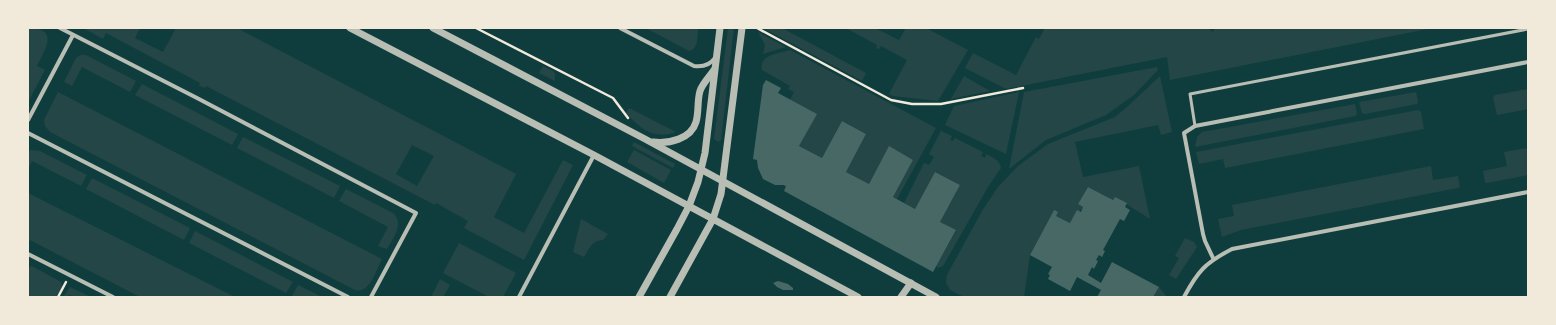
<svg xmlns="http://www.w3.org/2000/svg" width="1556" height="325" viewBox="0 0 1556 325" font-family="'Work Sans',sans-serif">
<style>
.green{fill:#244646;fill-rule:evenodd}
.building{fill:#486865}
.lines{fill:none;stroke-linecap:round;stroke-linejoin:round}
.path{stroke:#f1e9da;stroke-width:2.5}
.service{stroke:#b8beb3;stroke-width:3}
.minor{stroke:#b8beb3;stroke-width:4}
.tertiary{stroke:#b8beb3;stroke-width:7}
</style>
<rect width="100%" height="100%" fill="#0f3d3e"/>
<!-- green -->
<g class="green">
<path d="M28,28C60,28 45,50 37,66L45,70L28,102Z"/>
<path d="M83,28H140L135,38L163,52L176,28H237L516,174L494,217L524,233L563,160L573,165L524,260L464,228L468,221L436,203L435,205L206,86L205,88L199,86L200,83L106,33L103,39ZM412,145L434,156L417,186L396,174Z"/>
<path d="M646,28H698C697,36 699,49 689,51Z"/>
<path d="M728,28H734L721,140L718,142L714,139Z"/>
<path d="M763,28H782L866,73L862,81Z"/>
<path d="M846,28H875L899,40L906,28H926L968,50L938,101L893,96L889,94L907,60L881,46L879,49L876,48L877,45Z"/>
<path d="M1045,28H1207L1213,32L1215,28H1433L1170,80L1167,57L1006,89L965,68L973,53L1016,75L1036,37L1039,39Z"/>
<path d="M758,32L786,47L763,54L765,45Z"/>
<path d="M790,50L936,128L897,199L893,197L913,160L889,147L869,184L846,172L866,134L842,121L822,158L799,146L816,114L790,100L794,92L788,89L790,86L762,70C758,55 780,53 790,50Z"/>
<path d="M81,55H86L136,81L130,92L82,67L72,86L64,82L76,58Z"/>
<path d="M543,66L553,71L555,74V81L539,73Z"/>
<path d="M1157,67L1158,70L1134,95L1106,115L1046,140L1009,169L1024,92Z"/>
<path d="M964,76L990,91L951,99Z"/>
<path d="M1160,76L1172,132L1161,135L1158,125L1075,142L1083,177L1139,166L1150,219L1115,197L1113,200L1088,187L1078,204L1083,207L1070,223L1056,216L1054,210L1030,255L1024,297H964L950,290L946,283L947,275L982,211L998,187L1018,166L1048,144L1115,117L1127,107Z"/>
<path d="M142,84L238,134L232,145L135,95Z"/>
<path d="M1528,89V109L1497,115L1493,98L1495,95Z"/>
<path d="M58,92L382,259C376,270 370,294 355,290L50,132L45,126L44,120Z"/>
<path d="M1019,92L1006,154L945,125L954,106Z"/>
<path d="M1416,92L1418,102L1417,104L1365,114L1362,113L1359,102Z"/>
<path d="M1355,104L1357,114L1355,116L1195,147L1197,137L1202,132Z"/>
<path d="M629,108L676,132C653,140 641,129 626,113Z"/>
<path d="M1418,110L1421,112L1424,129L1225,168L1223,159L1199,164L1196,152Z"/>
<path d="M941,131L952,136L950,140L953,141L955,138L983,152L981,156L985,158L986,154C993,158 1000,160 1001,168L988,187L943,266L938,268L936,266L956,231L940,222L960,185L935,172L915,209L904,203L924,163L929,165L934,157L929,154Z"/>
<path d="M243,137L340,186L334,198L237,148Z"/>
<path d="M634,142L675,164L673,168L632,146Z"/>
<path d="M1528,148V175L1487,183L1485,182L1483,171L1507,166L1504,152Z"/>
<path d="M31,150L40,151L87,175L81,186L32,161L28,169V152Z"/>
<path d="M634,150L671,170L664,183L627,162Z"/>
<path d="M1431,166L1433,180L1458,176L1460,187L1458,188L1241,230L1222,237L1218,219L1234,216L1232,205Z"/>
<path d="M92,178L190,228L184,240L86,189Z"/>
<path d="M346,189L393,213C405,224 393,238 387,249L378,246L388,227L339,201Z"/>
<path d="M28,193L235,297H140L28,239Z"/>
<path d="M581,219L608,234L603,240C592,241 590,247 584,257L573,252Z"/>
<path d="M195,231L293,282L286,293L189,243Z"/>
<path d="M1185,238L1194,242L1197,247L1176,279L1169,275L1179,258L1175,256Z"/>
<path d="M459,243L516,273L503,297H489L443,273Z"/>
<path d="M32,266L61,282L62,287L56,297H28V267Z"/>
<path d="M440,279L450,285L443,297H431Z"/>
<path d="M298,285L322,297H294L292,296Z"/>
<path d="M70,287L91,297H74L69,295L68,297H63Z"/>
<path d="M1159,287L1167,297H1153Z"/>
</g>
<!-- building -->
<g class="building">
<path d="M766,80L781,88L778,93L817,114L799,146L822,158L842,121L866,134L846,172L869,184L889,146L913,160L893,197L915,209L935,172L960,185L940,222L956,230L933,272L784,191L786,186L783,185H775L763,179L758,168L757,160L753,159L763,85Z"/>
<path d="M1088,187L1113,200L1115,197L1127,203L1125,207L1130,210L1124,221L1120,219L1103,250L1105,251L1102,257L1099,255L1096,260L1098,261L1094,269L1092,267L1088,275L1101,283L1112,262L1159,287L1153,297H1097L1101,290L1077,277L1070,291L1048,279L1050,275L1048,274L1052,267L1030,255L1054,210L1058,212L1056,216L1070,223L1077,210L1081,212L1083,207L1078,204Z"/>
<path d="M778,281L788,284L793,288V290H783L777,287L773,283Z"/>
</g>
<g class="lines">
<!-- path -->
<g class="path">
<path d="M476,28L613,98L628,118"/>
<path d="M757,28L891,100L912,104H941L1023,88"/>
<path d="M58,297L66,282"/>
</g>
<!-- service -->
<path class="service" d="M1195,126L1190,94L1528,29"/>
<!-- minor -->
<g class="minor">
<path d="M60,28L197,98L416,213L371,297"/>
<path d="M620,28L694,66C702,67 710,65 715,58"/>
<path d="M28,120L73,35"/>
<path d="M28,133L348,297"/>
<path d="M28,254L113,297"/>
<path d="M1213,258L1205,241L1203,234L1184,133L1195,126L1528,62"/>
<path d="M519,297L594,155"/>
<path d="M1184,297C1198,271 1205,263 1232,249L1528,192"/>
</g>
<!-- tertiary -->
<g class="tertiary">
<path d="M350,28L594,155L858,297"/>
<path d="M433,28L645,139L936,297"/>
<path d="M653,142C669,144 691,139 696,122C699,112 697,101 700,91C702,84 710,76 714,70"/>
<path d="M639,297L677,229L689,206L698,182L705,153L720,28"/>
<path d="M670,297L713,219L721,194L742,28"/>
<path d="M901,297L911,283"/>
</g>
</g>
<!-- border -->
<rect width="1556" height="325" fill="none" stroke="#f1e9da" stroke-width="58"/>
</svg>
